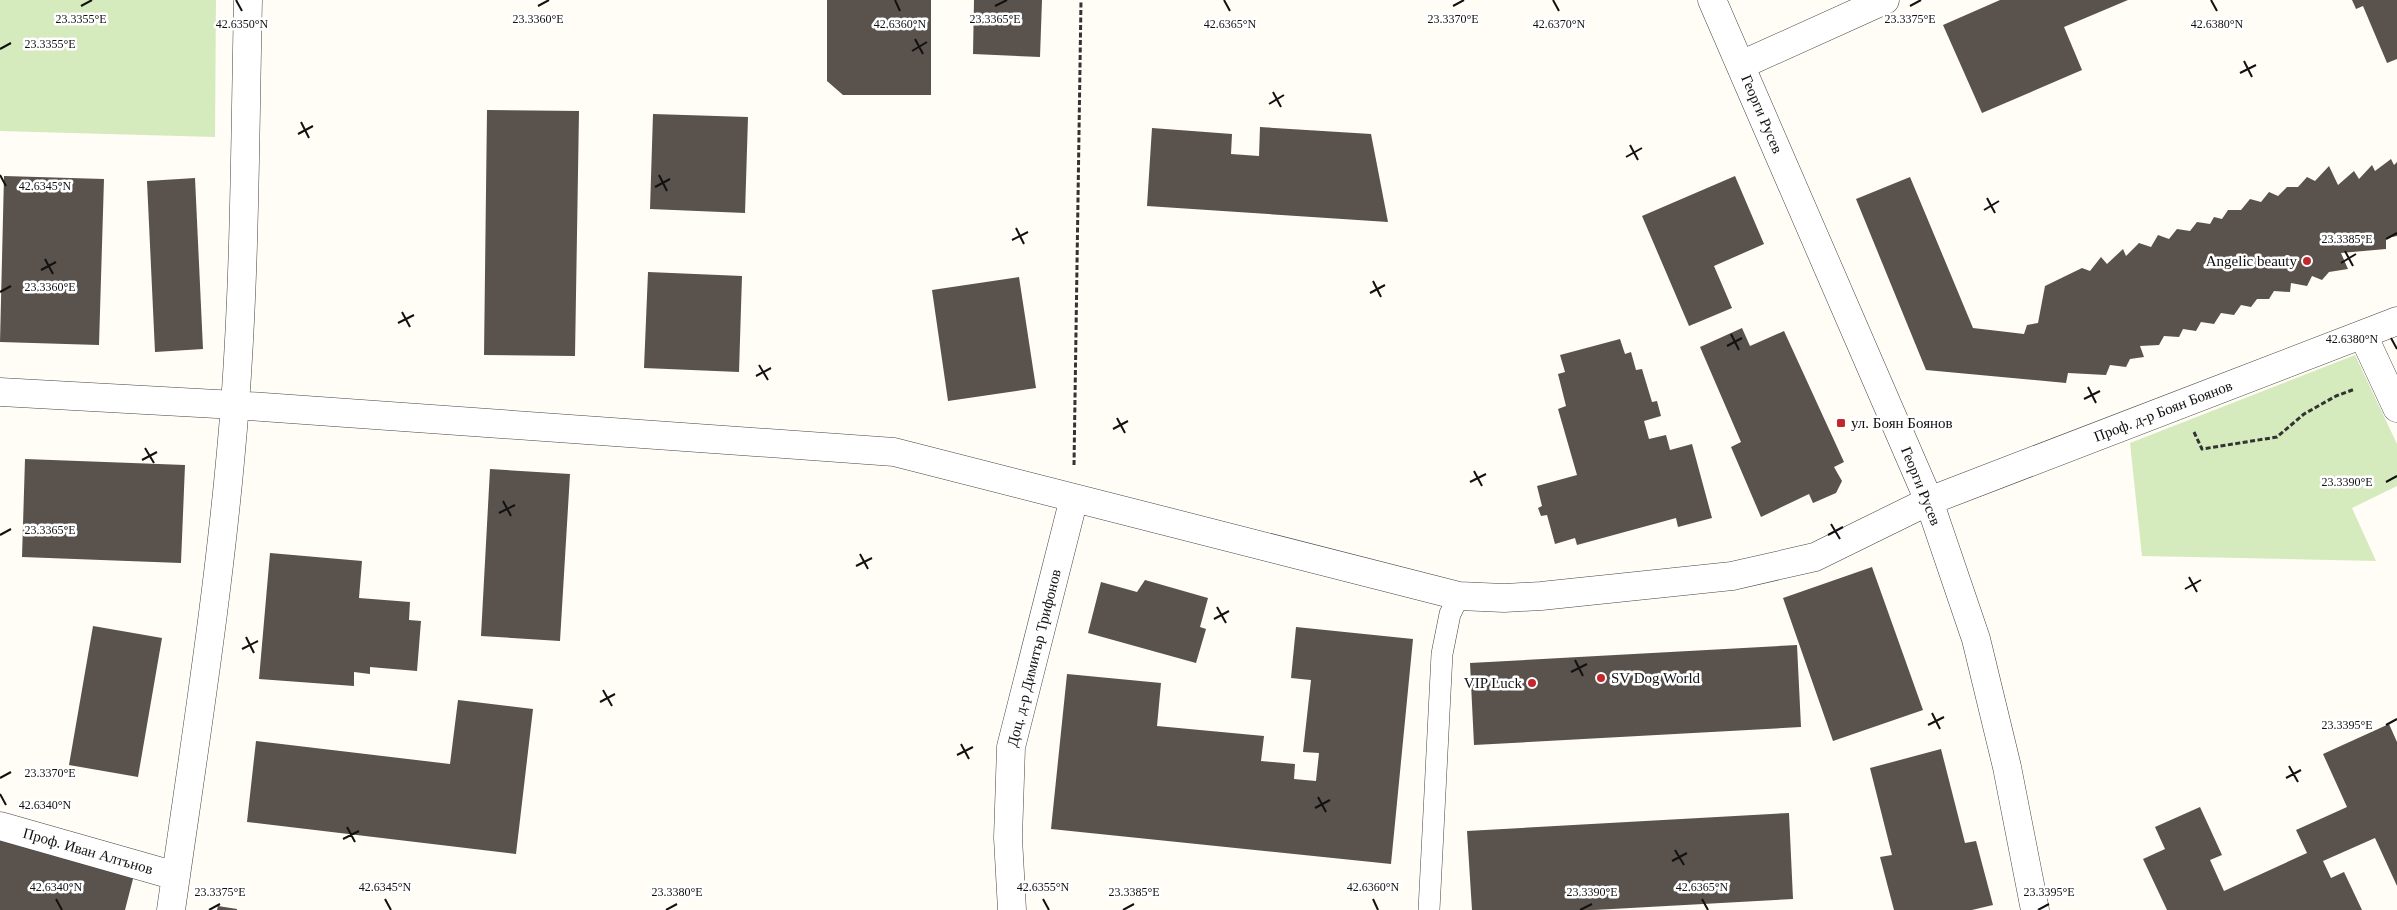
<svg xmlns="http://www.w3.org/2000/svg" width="2397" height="910" viewBox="0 0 2397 910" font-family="Georgia,serif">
	<rect width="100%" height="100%" fill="#fffdf5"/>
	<!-- green -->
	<path fill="#d5ebbd" d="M0,0H216L215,137L0,131Z
		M2355,355L2397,444V486L2352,508L2376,561L2142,556L2130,443Z"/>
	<!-- building -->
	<path fill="#5a524d" d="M827,0H931V95H843L827,81Z
		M974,0H1042L1040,57L973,54Z
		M2000,0H2128L2064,27L2082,70L1982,113L1943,25Z
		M2352,0H2397V59L2387,63L2363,6L2356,9Z
		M487,110L579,111L575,356L484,355Z
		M653,114L748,117L745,213L650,209Z
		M1260,127L1371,134L1388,222L1147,206L1152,128L1232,134L1231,154L1259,156Z
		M2391,159L2394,165L2397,162V236L2386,238V249L2341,253L2348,269L2329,272L2322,280L2312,276L2307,286L2291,283L2290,292L2274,291L2269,299H2257L2251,307L2241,305L2234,315L2221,313L2214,324L2201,322L2196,331L2183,329L2179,337L2164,336L2159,345L2140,346L2144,357L2130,359L2126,367L2110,365L2106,375L2068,373L2066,383L1926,370L1856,199L1910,177L1973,328L2024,334L2027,325L2038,323L2045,286L2082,268L2090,271L2101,257L2107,264L2123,249L2126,256L2139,243L2151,247L2158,235L2169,239L2177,229L2190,231L2197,222L2210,224L2214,217L2222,219L2228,210H2241L2250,199L2261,202L2269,192L2278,196L2287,187H2298L2307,177L2315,181L2329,166L2338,185L2354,171L2359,179L2372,165L2375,171Z
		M4,176L104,179L99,345L0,342Z
		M1735,176L1764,244L1714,266L1732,308L1689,326L1642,216Z
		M195,178L203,349L155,352L147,181Z
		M648,272L742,276L739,372L644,368Z
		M1019,277L1036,388L948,401L932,290Z
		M1742,328L1750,346L1784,331L1844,462L1834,467L1842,481L1836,493L1813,503L1809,494L1761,517L1731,447L1741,442L1700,347Z
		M1620,339L1625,354L1631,352L1636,370L1642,369L1652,402L1657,401L1661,416L1644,421L1649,439L1666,435L1670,450L1692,444L1712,518L1678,527L1676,518L1577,545L1575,538L1555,544L1547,515L1541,516L1538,508L1542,506L1537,486L1577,475L1558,409L1566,406L1558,374L1565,372L1560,355Z
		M25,459L185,465L181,563L22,557Z
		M490,469L570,474L560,641L481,636Z
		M270,553L362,561L359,598L410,602L409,620L421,621L417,671L370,667V674L354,672V686L259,679Z
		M1872,567L1923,710L1833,741L1783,598Z
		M1145,580L1208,598L1200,627L1206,629L1196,663L1088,633L1101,582L1137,592Z
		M93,626L162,638L138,777L69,765Z
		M1296,627L1413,639L1391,864L1051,829L1067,674L1161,683L1157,726L1264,736L1261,761L1295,764L1294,779L1316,781L1319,753L1303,752L1311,680L1291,678Z
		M1797,645L1801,727L1474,745L1470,663Z
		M458,700L533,709L516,854L247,822L256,741L450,764Z
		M2389,724L2397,742V886L2375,838L2323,861L2331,878L2344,872L2362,910H2167L2143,859L2165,849L2155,827L2200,807L2222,855L2210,860L2224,891L2307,853L2296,830L2347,807L2323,754Z
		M1941,749L1965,843L1976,841L1993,905L1972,910H1894L1880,857L1892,855L1870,768Z
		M1789,813L1793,899L1594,910H1472L1467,831Z
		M0,836L135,871L125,910H0Z
		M218,906L237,909V910H217Z"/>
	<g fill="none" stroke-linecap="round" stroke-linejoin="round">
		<defs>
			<path id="lane" d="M1429,910L1442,654L1450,614L1459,596"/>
			<path id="street" d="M1712,0L1929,501L1976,639L2007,767L2035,910
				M1741,65L1885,0
				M2363,335L2397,408
				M0,392L235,405L894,452L1459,596L1504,598L1541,596L1732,576L1815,557L1929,501L2397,321
				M0,826L176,876
				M171,910C195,742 222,574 235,404C245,270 245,135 248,0
				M1012,910L1008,838L1011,747L1074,498"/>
		</defs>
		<!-- lane casing -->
		<use href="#lane" stroke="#444" stroke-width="22"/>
		<!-- street casing -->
		<use href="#street" stroke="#444" stroke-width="29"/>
		<!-- path -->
		<path stroke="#333" stroke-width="3" stroke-dasharray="5 2.5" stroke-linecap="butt" d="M2194,432L2202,449L2277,437L2304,414L2336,396L2355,389
			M1074,465L1081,0"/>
		<!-- lane -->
		<use href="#lane" stroke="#fff" stroke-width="21"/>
		<!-- street -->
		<use href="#street" stroke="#fff" stroke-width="28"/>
	</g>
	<!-- ticks -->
	<path fill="none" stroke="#111" stroke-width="2" d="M236,0L242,11M895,0L900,11M1224,0L1230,11M1553,0L1559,11M2211,0L2217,11M81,6L92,0M538,6L549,0M995,6L1007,0M1453,6L1464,0M1910,6L1921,0M915,39L923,54M0,49L11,43M912,51L927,42M2244,61L2252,77M2240,73L2256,65M1273,92L1281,107M1269,104L1284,95M301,122L309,138M298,134L313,126M1630,145L1638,160M1626,157L1642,148M0,175L6,186M659,175L667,191M655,187L670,179M1987,198L1995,213M1984,210L1999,201M1016,228L1024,244M2386,239L2397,233M1012,240L1028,232M2345,251L2353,266M45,259L53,274M2341,263L2356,254M41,270L56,262M1373,281L1381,297M0,292L11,286M1370,293L1385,285M402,312L410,327M398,323L414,315M1731,334L1739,350M2391,338L2397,349M1727,346L1742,338M759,365L768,380M756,376L771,368M2088,387L2096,403M2084,399L2100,391M1117,418L1125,433M1113,429L1128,421M145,448L154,463M142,460L157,452M1474,471L1482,486M1470,482L1486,474M2386,482L2397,476M503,501L511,516M499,513L515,505M1831,524L1840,539M0,535L11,529M1828,535L1843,527M860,554L868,569M856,566L872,558M2189,577L2197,592M2185,589L2201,580M1217,607L1226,623M1214,619L1229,611M246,637L254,653M242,649L258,641M1575,660L1583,676M1571,672L1587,664M603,690L612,706M600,702L615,694M1932,713L1940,729M1928,725L1944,717M2386,725L2397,719M961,744L969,759M957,755L973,747M2289,766L2298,782M0,778L11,772M2286,778L2301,770M0,794L6,805M1318,797L1326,812M1315,808L1330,800M347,827L355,842M343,839L359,831M1675,850L1684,865M1672,861L1687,853M56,899L62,910M385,899L391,910M1043,899L1049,910M1373,899L1378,910M1702,899L1708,910M209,910L220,904M666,910L677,904M1123,910L1134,904M1580,910L1592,904M2038,910L2049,904"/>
	<!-- markers -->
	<g fill="#c4262e" stroke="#fff" stroke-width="2">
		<circle cx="2307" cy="261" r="5"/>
		<rect x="1836" y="418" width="10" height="10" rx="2.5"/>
		<circle cx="1601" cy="678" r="5"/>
		<circle cx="1532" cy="683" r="5"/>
	</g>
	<g text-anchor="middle" stroke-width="5" stroke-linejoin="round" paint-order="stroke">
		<!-- street labels -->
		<g font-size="15" fill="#111" stroke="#fff">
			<text transform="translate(1762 114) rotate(67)" y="5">Георги Русев</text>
			<text transform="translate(2163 411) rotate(-21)" y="5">Проф. д-р Боян Боянов</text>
			<text transform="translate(1921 486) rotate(68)" y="5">Георги Русев</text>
			<text transform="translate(1034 658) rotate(-76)" y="5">Доц. д-р Димитър Трифонов</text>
			<text transform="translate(88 851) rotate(16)" y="5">Проф. Иван Алтънов</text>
		</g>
		<!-- poi labels -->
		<g font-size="15" fill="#111" stroke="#fff" text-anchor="end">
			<text x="2297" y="266">Angelic beauty</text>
			<text x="1851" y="428" text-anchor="start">ул. Боян Боянов</text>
			<text x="1611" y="683" text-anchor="start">SV Dog World</text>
			<text x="1522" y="688">VIP Luck</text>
		</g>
	</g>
	<g font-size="12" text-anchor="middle" fill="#111" stroke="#fff" stroke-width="5" stroke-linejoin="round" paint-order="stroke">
		<text x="81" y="23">23.3355°E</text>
		<text x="538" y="23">23.3360°E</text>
		<text x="995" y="23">23.3365°E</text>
		<text x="1453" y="23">23.3370°E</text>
		<text x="1910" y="23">23.3375°E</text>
		<text x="242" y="28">42.6350°N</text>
		<text x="900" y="28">42.6360°N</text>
		<text x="1230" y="28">42.6365°N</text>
		<text x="1559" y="28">42.6370°N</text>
		<text x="2217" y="28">42.6380°N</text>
		<text x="50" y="48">23.3355°E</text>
		<text x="45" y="190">42.6345°N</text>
		<text x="2347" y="243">23.3385°E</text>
		<text x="50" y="291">23.3360°E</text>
		<text x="2352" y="343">42.6380°N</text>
		<text x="2347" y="486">23.3390°E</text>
		<text x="50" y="534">23.3365°E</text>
		<text x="2347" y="729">23.3395°E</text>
		<text x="50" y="777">23.3370°E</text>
		<text x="45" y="809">42.6340°N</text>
		<text x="56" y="891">42.6340°N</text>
		<text x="385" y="891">42.6345°N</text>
		<text x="1043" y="891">42.6355°N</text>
		<text x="1373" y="891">42.6360°N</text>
		<text x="1702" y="891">42.6365°N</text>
		<text x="220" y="896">23.3375°E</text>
		<text x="677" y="896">23.3380°E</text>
		<text x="1134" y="896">23.3385°E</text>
		<text x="1592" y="896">23.3390°E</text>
		<text x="2049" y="896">23.3395°E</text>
	</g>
</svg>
